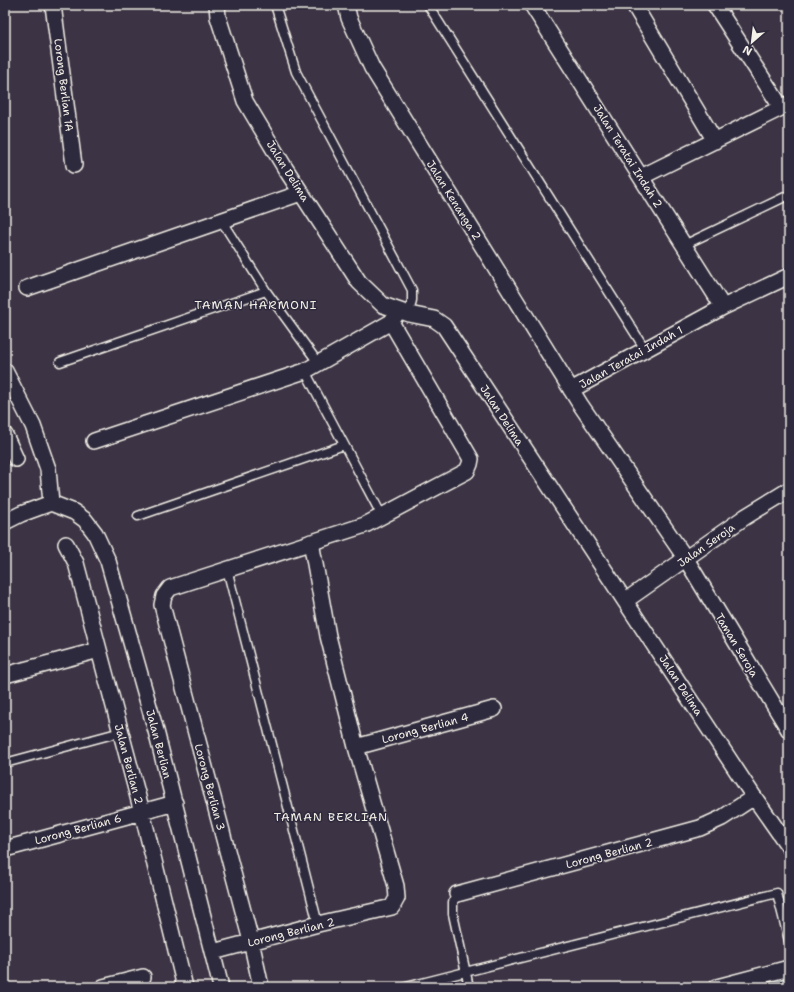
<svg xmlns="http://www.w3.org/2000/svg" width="794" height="992" viewBox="0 0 794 992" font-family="'Shantell Sans',sans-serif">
	<rect width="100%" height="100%" fill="#3c3344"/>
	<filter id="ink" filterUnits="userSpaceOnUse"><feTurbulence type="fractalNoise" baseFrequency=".025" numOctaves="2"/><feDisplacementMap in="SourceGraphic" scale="8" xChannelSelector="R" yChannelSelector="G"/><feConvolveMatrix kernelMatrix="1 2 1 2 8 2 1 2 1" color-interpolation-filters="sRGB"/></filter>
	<g filter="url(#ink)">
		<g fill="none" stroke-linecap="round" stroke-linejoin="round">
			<!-- stream -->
			<path stroke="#8e9ca1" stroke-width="5.5" d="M764,987L789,980"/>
			<defs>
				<path id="service" d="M275,5L296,72L412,290V300L409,314
					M428,5L645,349
					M221,220L266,291L319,364
					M684,245L789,195
					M60,362L266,291
					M305,371L382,516
					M138,516L344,445
					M227,569L318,924
					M5,763L121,732
					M457,894L453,902V914L469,987
					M406,987L777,893L789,941"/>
				<path id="minor" d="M53,5L74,165
					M217,5L218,17L245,101L285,168L359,282L383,305L409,314L434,319L444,326L754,797L789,847
					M346,5L349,18L372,68L580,404L686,559L789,730
					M532,5L723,307
					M634,5L715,141
					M715,5L781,107
					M641,177L789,104
					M27,288L301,193
					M5,371L33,426L48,469L51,503
					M571,390L723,307L789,276
					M5,435L16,459
					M94,441L305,371L391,322L396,315
					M5,522L21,514L51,503L74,512L85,520L95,533L108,561L156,731L221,987
					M66,544L76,563L99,650L142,812L185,987
					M625,601L745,517L789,490
					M5,675L99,650
					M356,747L494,709
					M5,849L175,803
					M457,894L700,828L722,818L754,797
					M213,952L318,924L392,907L397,898L396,886L356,747L328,636L311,542
					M103,987L143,977
					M261,987L251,941L162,605L164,596L170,588L365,525L467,471L470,464L471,459L391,322
					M717,987L789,968"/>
			</defs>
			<!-- service casing -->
			<use href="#service" stroke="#f4f1e8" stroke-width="11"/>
			<!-- minor casing -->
			<use href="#minor" stroke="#f4f1e8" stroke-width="18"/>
			<!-- service -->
			<use href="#service" stroke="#2f2a3d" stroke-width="8"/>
			<!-- minor -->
			<use href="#minor" stroke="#2f2a3d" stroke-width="15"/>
		</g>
	</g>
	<g text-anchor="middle" stroke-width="3" stroke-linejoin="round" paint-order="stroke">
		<!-- street labels -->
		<g font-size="11" fill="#f4f1e8" stroke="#2f2a3d">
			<text transform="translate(64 85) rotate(83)" y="4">Lorong Berlian 1A</text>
			<text transform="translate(628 156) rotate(58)" y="4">Jalan Teratai Indah 2</text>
			<text transform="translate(288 171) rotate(58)" y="4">Jalan Delima</text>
			<text transform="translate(454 200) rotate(58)" y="4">Jalan Kenanga 2</text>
			<text transform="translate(631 357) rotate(-29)" y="4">Jalan Teratai Indah 1</text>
			<text transform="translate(502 415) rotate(57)" y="4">Jalan Delima</text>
			<text transform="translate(706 545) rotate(-35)" y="4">Jalan Seroja</text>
			<text transform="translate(737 645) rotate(59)" y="4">Taman Seroja</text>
			<text transform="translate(681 685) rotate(57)" y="4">Jalan Delima</text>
			<text transform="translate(425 728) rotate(-15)" y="4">Lorong Berlian 4</text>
			<text transform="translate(159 744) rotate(75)" y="4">Jalan Berlian</text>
			<text transform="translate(129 764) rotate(75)" y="4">Jalan Berlian 2</text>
			<text transform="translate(210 787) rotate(75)" y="4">Lorong Berlian 3</text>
			<text transform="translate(78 829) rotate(-15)" y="4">Lorong Berlian 6</text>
			<text transform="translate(609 853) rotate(-15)" y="4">Lorong Berlian 2</text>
			<text transform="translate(291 932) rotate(-14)" y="4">Lorong Berlian 2</text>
		</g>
		<!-- neighbourhood labels -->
		<g font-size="12" letter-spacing="1" fill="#f4f1e8" stroke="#2f2a3d">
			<text x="256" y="309">TAMAN HARMONI</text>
			<text x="331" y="821">TAMAN BERLIAN</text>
		</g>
	</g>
	<!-- margin -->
	<rect width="794" height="992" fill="none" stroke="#2f2a3d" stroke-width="20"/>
	<rect x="10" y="10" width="774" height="972" fill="none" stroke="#f4f1e8" stroke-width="1.5" filter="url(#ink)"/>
	<!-- north arrow -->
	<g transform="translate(752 42) rotate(208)" stroke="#2f2a3d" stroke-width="3" paint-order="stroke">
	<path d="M0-3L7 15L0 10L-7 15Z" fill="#f4f1e8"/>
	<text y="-6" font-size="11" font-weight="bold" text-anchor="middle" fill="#f4f1e8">N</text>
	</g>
</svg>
